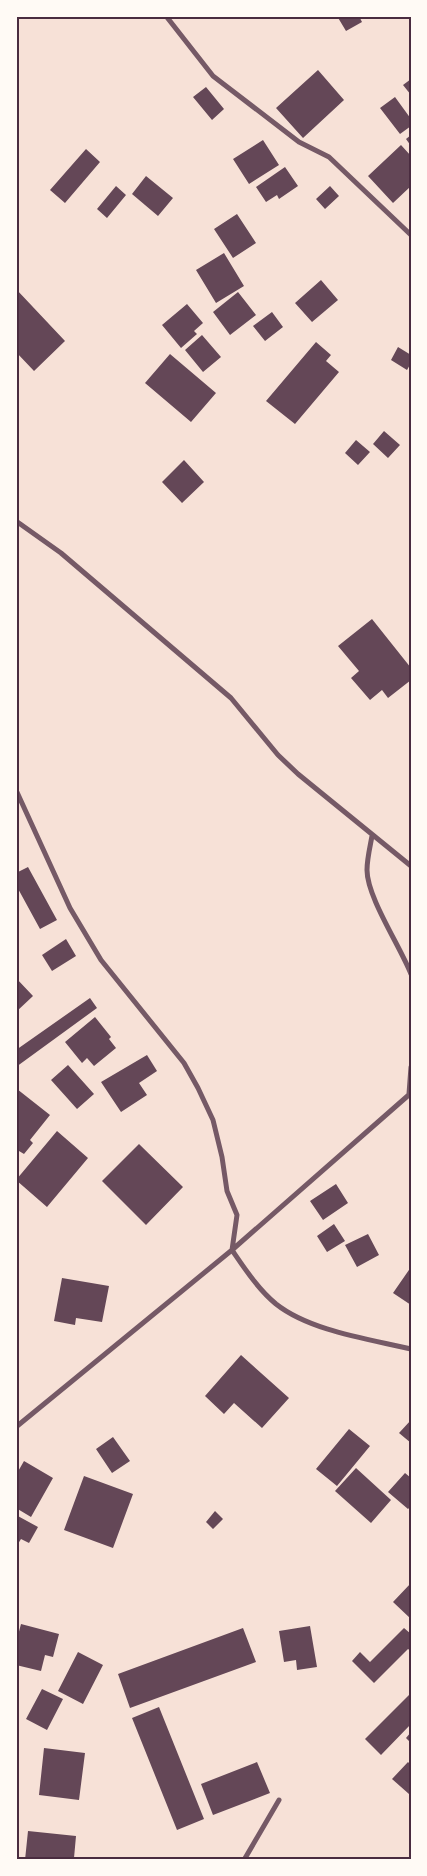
<svg xmlns="http://www.w3.org/2000/svg" width="427" height="1876" viewBox="0 0 427 1876" font-family="Raleway,sans-serif">
	<rect width="100%" height="100%" fill="#f7e1d7"/>
	<!-- building -->
	<path fill="#644757" d="M337,16H359L362,22L346,31Z
		M318,70L344,100L303,138L276,108Z
		M411,79V95L403,85Z
		M206,87L224,109L212,120L193,97Z
		M395,97L411,119V126L400,134L380,108Z
		M411,135V146L406,139Z
		M263,140L279,165L249,184L233,159Z
		M401,145L411,156V186L393,203L368,176Z
		M86,149L100,162L65,203L50,190Z
		M285,167L298,186L279,199L277,195L266,202L256,187Z
		M146,176L173,198L158,216L132,194Z
		M116,186L126,195L107,218L97,209Z
		M330,186L339,196L325,209L316,199Z
		M237,214L256,243L233,258L214,229Z
		M224,253L244,286L216,303L196,270Z
		M321,280L338,300L312,322L295,303Z
		M16,289L65,341L34,371L16,352Z
		M238,292L256,315L230,335L213,312Z
		M187,304L203,323L194,331L197,334L181,348L162,325Z
		M272,312L283,327L265,341L253,326Z
		M202,335L221,357L203,372L185,350Z
		M316,342L331,355L326,361L339,372L295,424L266,401Z
		M398,347L411,355V363L407,370L391,360Z
		M170,354L216,393L191,422L145,383Z
		M384,431L400,445L388,458L373,444Z
		M356,440L370,452L358,465L345,453Z
		M184,460L204,482L182,503L162,482Z
		M372,619L411,668V680L388,698L382,690L370,700L351,678L359,671L338,646Z
		M28,867L57,920L40,929L16,885V873Z
		M66,939L76,956L52,971L42,955Z
		M16,978L33,996L16,1012Z
		M90,998L97,1008L16,1067V1050Z
		M95,1017L111,1037L109,1039L116,1048L94,1066L87,1058L82,1063L65,1042Z
		M147,1055L157,1071L139,1083L147,1095L121,1112L101,1082Z
		M68,1065L94,1094L77,1109L51,1080Z
		M17,1089L50,1115L30,1140L33,1143L24,1154L19,1151L16,1154Z
		M57,1131L88,1158L47,1207L16,1180Z
		M139,1144L183,1187L146,1225L102,1181Z
		M336,1184L348,1203L323,1220L310,1201Z
		M334,1224L345,1241L327,1252L317,1236Z
		M368,1234L379,1255L357,1267L345,1245Z
		M411,1267V1305L393,1293Z
		M62,1278L109,1286L102,1322L76,1318L75,1325L54,1321Z
		M241,1355L289,1398L262,1428L234,1403L224,1414L205,1396Z
		M411,1420V1443L399,1433Z
		M349,1429L370,1446L337,1486L316,1469Z
		M113,1437L130,1461L112,1473L96,1449Z
		M24,1461L53,1478L31,1517L16,1508V1475Z
		M356,1468L391,1500L371,1523L335,1491Z
		M405,1473L411,1478V1506L408,1509L388,1492Z
		M84,1476L133,1494L113,1548L64,1530Z
		M215,1511L223,1519L213,1529L206,1522Z
		M16,1515L38,1527L29,1543L21,1539L16,1547Z
		M411,1583V1619L393,1602Z
		M21,1624L59,1634L53,1657L45,1655L41,1671L16,1665V1643Z
		M310,1626L317,1667L297,1670L296,1660L284,1662L279,1631Z
		M243,1628L256,1662L130,1708L118,1674Z
		M404,1628L411,1634V1651L408,1649L374,1683L352,1661L360,1652L370,1662Z
		M78,1652L103,1665L83,1704L58,1691Z
		M42,1689L63,1699L47,1730L26,1719Z
		M411,1693V1724L381,1755L365,1739Z
		M159,1707L204,1819L177,1830L132,1718Z
		M411,1732V1743L406,1738Z
		M44,1748L85,1753L79,1800L39,1795Z
		M257,1762L270,1793L213,1815L201,1784Z
		M408,1762L411,1765L409,1794L392,1779Z
		M28,1831L76,1836L74,1858L25,1860Z"/>
	<g fill="none" stroke-linecap="round" stroke-linejoin="round">
		<!-- minor -->
		<path stroke="#755966" stroke-width="5" d="M166,16L213,76L299,142L329,157L411,235
			M16,521L61,553L231,698L278,755L298,774L411,866
			M16,790L70,908L101,960L184,1063L198,1088L213,1120L222,1157L227,1191L237,1215L232,1250C245,1269 258,1289 276,1304C310,1331 369,1339 411,1349
			M372,836C370,847 367,859 367,870C367,897 400,946 411,974
			M409,1094L411,1067
			M16,1427L232,1250L411,1093
			M244,1860L279,1800"/>
	</g>
	<!-- border -->
	<rect width="427" height="1876" fill="none" stroke="#fffaf5" stroke-width="35"/>
	<rect x="18" y="18" width="392" height="1840" fill="none" stroke="#4a2c40" stroke-width="2"/>
</svg>
